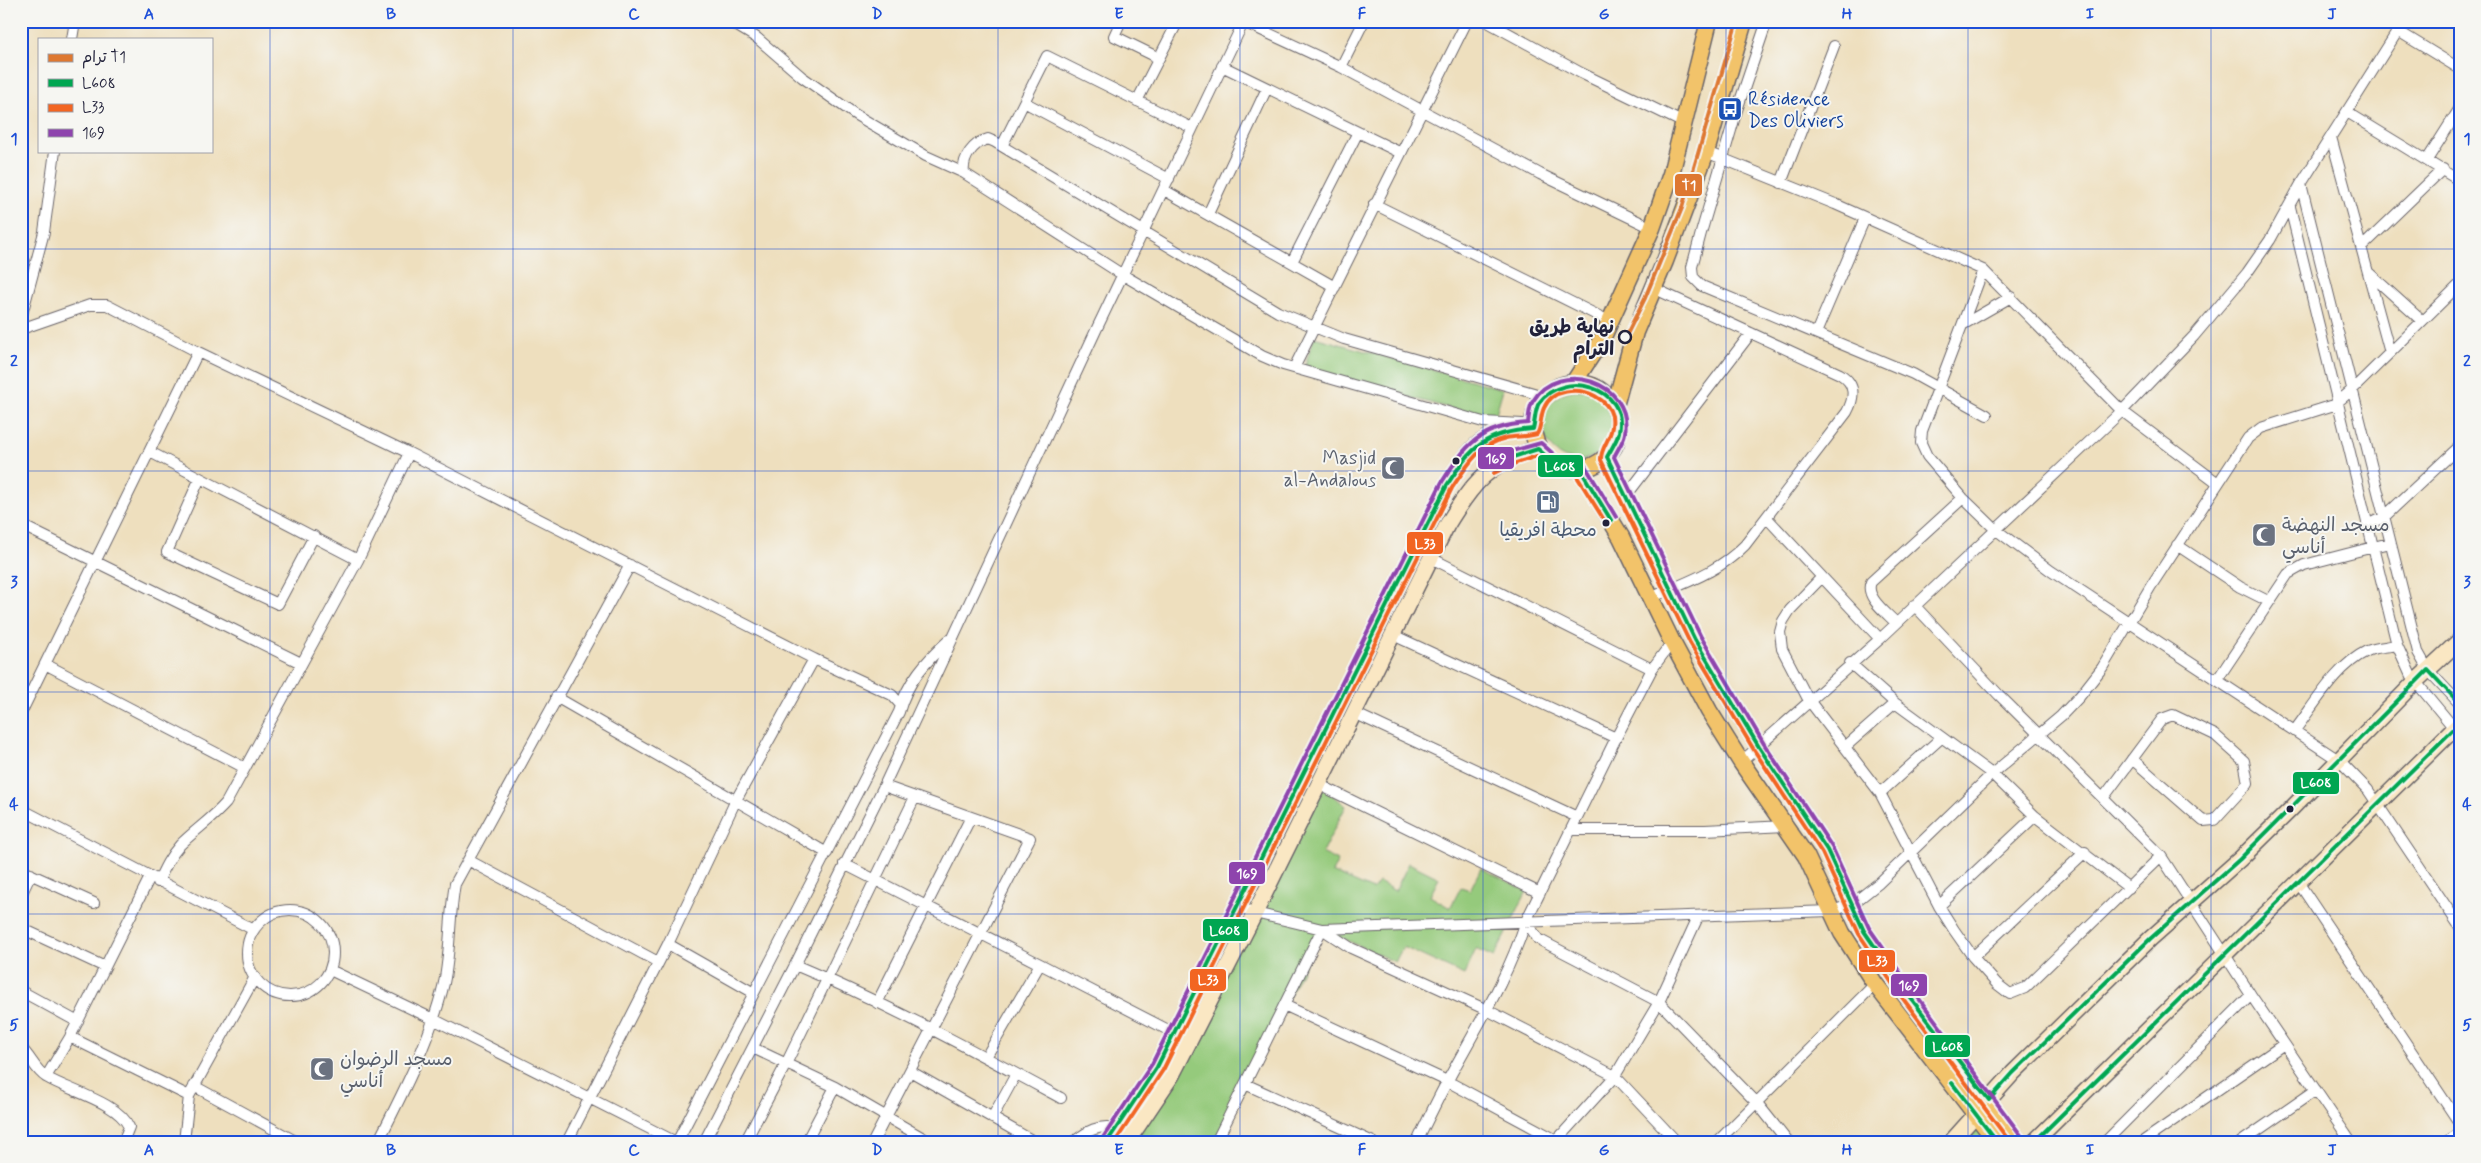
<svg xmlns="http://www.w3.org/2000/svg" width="2481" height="1163" viewBox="0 0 2481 1163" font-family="Mynerve,'Playpen Sans Arabic',sans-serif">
	<rect width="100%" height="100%" fill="#f6f6f2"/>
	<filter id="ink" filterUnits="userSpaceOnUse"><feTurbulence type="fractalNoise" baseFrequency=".02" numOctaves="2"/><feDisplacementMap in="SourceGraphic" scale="10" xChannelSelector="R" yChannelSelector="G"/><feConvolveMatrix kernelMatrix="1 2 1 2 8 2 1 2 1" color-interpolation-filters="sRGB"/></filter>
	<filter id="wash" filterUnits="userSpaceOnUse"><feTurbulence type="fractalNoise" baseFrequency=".0096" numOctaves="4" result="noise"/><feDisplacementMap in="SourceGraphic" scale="20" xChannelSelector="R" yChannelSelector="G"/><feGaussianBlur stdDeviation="1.12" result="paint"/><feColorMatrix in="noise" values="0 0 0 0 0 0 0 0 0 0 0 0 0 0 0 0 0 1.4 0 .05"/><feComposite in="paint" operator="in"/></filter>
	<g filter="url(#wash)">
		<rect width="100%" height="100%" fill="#eedfbe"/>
		<!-- green -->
		<path fill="#95ca7c" stroke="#5c765c" d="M1314,337L1503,389L1494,420L1304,369Z
			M1543 425a35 35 0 1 1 70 0a35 35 0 1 1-70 0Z
			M1320,785L1346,806L1322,853L1338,861L1332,872L1373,890L1379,882L1395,891L1409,863L1439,878L1430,896L1450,908L1461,887L1470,890L1481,868L1545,900L1527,891L1494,957L1476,949L1464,975L1403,947L1395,962L1322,929L1218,1142H1127L1149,1111Z
			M1980,1123L1993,1142H1961Z"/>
	</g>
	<g filter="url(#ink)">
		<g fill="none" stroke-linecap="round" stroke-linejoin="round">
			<defs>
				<path id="street" d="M729,21L757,38L802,77L856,115L926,156L964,173L1123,275L1262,356L1283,365L1483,422L1523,424
					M1121,21L1114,36L1159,58
					M1486,21L1581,73L1684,123
					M1767,21L1736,113L1701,233L1692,267L1693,277L1702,286L1913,374L1987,415
					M1244,22L1341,67L1540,174L1652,228
					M2398,31L2460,69
					M72,39L75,21
					M1222,66L1401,153
					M1341,67L1364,21
					M1137,101L1178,21
					M1024,102L1169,179
					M2347,112L2460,181
					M2331,137L2390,353
					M1002,146L1047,56L1192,128
					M1706,152L1835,204L1983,270L2122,411L2218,483
					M2427,160L2460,108
					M964,173C962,158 973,143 988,139L995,142L1278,312L1344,339L1544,396
					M1781,183L1834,46
					M2301,184L2418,652L2428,670L2460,704
					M1164,190L1335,287
					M1374,204L1611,322
					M2290,207L2397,645L2411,676L2454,728
					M1208,214L1267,88
					M2362,247L2443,169
					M1292,262L1358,132
					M1983,270L1922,431L1921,443L1927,456L1963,498L1995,529L2051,571L2340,761L2368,790L2460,927
					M2369,273L2422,321
					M21,318L44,232L55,151
					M1964,324L2011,297
					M21,329L90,305H107L198,352L409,453L814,659L892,695L899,703
					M1816,333L1865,218
					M1294,368L1467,21
					M150,452L358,560
					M200,478L167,552L278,604L314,536
					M1626,496L1751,333
					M1767,518L1880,639
					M2369,524L2384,517L2460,446
					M21,525L301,663
					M2177,545L2240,587L2268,601
					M1431,558L1652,669
					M1822,577L1790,610L1783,621L1780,632L1782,649L1808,699L1880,793L1939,906L1954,930L1973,957L1997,984L2010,994L2025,988L2161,856
					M1650,598C1684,583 1719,572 1745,545L1847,412C1855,397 1856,384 1840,374L1653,288
					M1914,605L1999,695L2161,856L2251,995L2351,1142
					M1896,623C1887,613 1864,597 1871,582L1963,498
					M1393,635L1616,738
					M1850,663L1895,703L1992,774L2035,816L2129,888
					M45,664L245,768
					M2217,680L2288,574L2304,565L2389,543
					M556,697L827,853
					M21,713L198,352
					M1354,713L1577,817
					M2295,730C2315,704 2336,666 2367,651C2376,647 2388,647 2397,645
					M1845,747L1895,703
					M1741,762L1880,639L2122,411L2194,336L2247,273L2270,240L2301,184L2404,21
					M1320,785L1540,893
					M1880,793L1941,738
					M2104,797L2162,719L2173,715L2215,735L2244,761L2248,783L2214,820L2203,821L2132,759
					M21,809L254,930
					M1571,830H1705L1786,826
					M468,860L658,962
					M844,864L1040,964
					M21,870L94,903
					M158,882C164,869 170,856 180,845C195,830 212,819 226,803L358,560L409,453
					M2298,882L2460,1124
					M21,895L31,874
					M1939,906L2035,816
					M1238,907L1255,913L1322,929L1831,911L1851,905L1879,883L1992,774L2061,716L2080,696L2102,668L2151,586L2248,438L2261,428L2334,405L2352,390L2460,284
					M247 953a43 43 0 1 1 86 0a43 43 0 1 1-86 0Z
					M1526,921L1538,939L1659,1002L1757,1103L1788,1142
					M21,928L105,967
					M668,944L754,993
					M1973,957L2085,852
					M795,965C886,1003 974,1051 1061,1098
					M330,970L433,1019L676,1142
					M21,991L78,1022
					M877,1003L971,817
					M1284,1005L1447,1081L1560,1142
					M70,1037L189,1096
					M21,1048C31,1057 35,1070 46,1077C69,1091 118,1102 129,1127L123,1142
					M753,1048L835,1087L930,1142
					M986,1057L1040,964L1174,1033
					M910,1071L1035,1142
					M46,1077L70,1037L150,877
					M1245,1084L1373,1142
					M194,1086L297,1142
					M992,1118L1016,1074
					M184,1142L189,1096L255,977
					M378,1142C404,1091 431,1038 444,983C451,950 449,916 455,884L630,565
					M567,1142L668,944L736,800L814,659
					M677,1142L899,712C907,682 926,661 949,640
					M704,1142L795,965L884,786L1098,326L1244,21
					M745,1142L786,1064L915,797
					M806,1142L835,1087
					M873,1142L1030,838L884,786
					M1074,1142C1087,1131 1099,1124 1116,1128
					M1216,1142L1322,929L1351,948L1487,1010L1615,1076L1677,1142
					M1417,1142C1427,1121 1437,1100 1448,1080C1476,1028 1508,978 1526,921L1616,738L1652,669L1672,642
					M1555,1142L1615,1076L1659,1002L1698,917
					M1717,1142L1875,984
					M2105,1142L2251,995
					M2142,1142L2284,1044
					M2241,1142L2316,1090
					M2339,1142L2347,1136
					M2446,1142L2460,1133"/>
				<path id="secondary" d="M1107,1142L1157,1067L1447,485C1472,445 1483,430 1533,429
					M1127,1142L1172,1075L1255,913L1447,525C1472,484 1489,461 1538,449
					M1951,1142L2013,1073L2150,939L2240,859L2290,810L2415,682L2460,640
					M2034,1142L2460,723"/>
				<path id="primary" d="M1574,382L1602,339L1652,228L1671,174L1709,21
					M1533 426a43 43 0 1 1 86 0a43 43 0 1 1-86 0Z
					M1615,406L1635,332L1665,261L1706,152L1744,21
					M1607,457L1695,640L1759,747L1827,850L1864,931L1903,988L2018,1142
					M1580,469L1621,537L1672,642L1709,711L1741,762L1806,856L1842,933L1875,984L1997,1142"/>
			</defs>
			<!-- street casing -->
			<use href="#street" stroke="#696469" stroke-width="12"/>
			<!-- secondary casing -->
			<use href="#secondary" stroke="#696469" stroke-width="18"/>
			<!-- primary casing -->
			<use href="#primary" stroke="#696469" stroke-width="19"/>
			<!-- street -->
			<use href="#street" stroke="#fff" stroke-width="10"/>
			<!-- secondary -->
			<use href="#secondary" stroke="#fae7c3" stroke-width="15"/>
			<!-- primary -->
			<use href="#primary" stroke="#f2c36a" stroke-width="16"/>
			<defs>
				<path id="bus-1" d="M1491,468L1507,459L1538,449L1556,465L1580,469L1611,520
					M1952,1083L1997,1142
					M1107,1142L1157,1067L1447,485C1472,446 1486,432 1533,429C1535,421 1535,409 1539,403C1564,368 1629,388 1619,432C1617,441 1611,449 1607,457L1695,640L1759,747L1827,850L1864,931L1903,988L1989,1100L2013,1073L2150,939L2240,859L2428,670L2460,704
					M2034,1142L2460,723"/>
				<path id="bus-2" d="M1494,473L1510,465L1537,456L1553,471L1576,475L1606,523
					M1115,1142L1163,1070L1452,488C1466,467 1479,444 1506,438C1516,436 1527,437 1537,434C1542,426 1540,416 1544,408C1552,389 1578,387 1595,396C1602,400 1610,407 1612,416C1615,437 1600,446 1601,460L1690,643L1754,750L1822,853L1859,934L1898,992L2010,1142"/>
				<path id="bus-3" d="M1488,463L1505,453L1541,443L1559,459L1584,464L1616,517
					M1102,1139L1152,1064L1442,482C1466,444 1481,426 1528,423C1529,416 1529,406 1533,401C1559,358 1633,382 1625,433C1624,441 1617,450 1614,457L1701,637L1764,744L1832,847L1869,928L1908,984L2023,1138"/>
			</defs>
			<!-- bus-1 casing -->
			<use href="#bus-1" stroke="#f6f6f2" stroke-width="8"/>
			<!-- bus-2 casing -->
			<use href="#bus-2" stroke="#f6f6f2" stroke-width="8"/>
			<!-- bus-3 casing -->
			<use href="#bus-3" stroke="#f6f6f2" stroke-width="8"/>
			<!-- bus-1 -->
			<use href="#bus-1" stroke="#00a651" stroke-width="4"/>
			<!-- bus-2 -->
			<use href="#bus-2" stroke="#f26522" stroke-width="4"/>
			<!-- bus-3 -->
			<use href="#bus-3" stroke="#8e44ad" stroke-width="4"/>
			<defs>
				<path id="tram-1" d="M1623,342L1645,298L1682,208L1737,21"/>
			</defs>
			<!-- tram-1 casing -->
			<use href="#tram-1" stroke="#f6f6f2" stroke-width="8"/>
			<!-- tram-1 -->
			<use href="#tram-1" stroke="#de7831" stroke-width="4"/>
		</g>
	</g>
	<!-- grid -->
	<path fill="none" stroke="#1d4ed8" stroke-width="1" stroke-opacity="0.55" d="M270,21V1142M513,21V1142M755,21V1142M998,21V1142M1240,21V1142M1483,21V1142M1726,21V1142M1968,21V1142M2211,21V1142M21,249H2460M21,471H2460M21,692H2460M21,914H2460"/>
	<!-- icons -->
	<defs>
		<symbol id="bus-square" viewBox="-11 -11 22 22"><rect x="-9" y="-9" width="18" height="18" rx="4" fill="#1a4fb4" stroke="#f6f6f2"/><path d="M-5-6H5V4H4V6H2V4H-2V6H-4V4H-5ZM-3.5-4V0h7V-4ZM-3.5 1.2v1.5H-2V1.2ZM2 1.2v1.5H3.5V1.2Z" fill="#fff"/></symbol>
		<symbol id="mosque-square" viewBox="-11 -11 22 22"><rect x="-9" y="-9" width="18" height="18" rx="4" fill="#6b7280" stroke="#f6f6f2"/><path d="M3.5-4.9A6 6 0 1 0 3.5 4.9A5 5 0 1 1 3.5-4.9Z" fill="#fff"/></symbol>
		<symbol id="fuel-square" viewBox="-11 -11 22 22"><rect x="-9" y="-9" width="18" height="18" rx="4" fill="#5c6f8a" stroke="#f6f6f2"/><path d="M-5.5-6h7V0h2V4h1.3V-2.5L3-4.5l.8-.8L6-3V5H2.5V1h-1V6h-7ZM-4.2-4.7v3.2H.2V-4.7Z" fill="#fff"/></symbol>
	</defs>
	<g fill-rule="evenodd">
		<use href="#bus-square" x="1716" y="95" width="28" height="28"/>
		<use href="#mosque-square" x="1379" y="454" width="28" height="28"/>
		<use href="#fuel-square" x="1534" y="488" width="28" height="28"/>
		<use href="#mosque-square" x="2250" y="521" width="28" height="28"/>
		<use href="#mosque-square" x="308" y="1055" width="28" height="28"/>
	</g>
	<!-- markers -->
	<circle fill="#f6f6f2" stroke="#22223b" stroke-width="2.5" cx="1625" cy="337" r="6"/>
	<g fill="#22223b" stroke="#f6f6f2" stroke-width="2">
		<circle cx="1456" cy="461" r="4.5"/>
		<circle cx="1606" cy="523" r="4.5"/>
		<circle cx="2290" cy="809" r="4.5"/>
	</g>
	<g text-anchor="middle" stroke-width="4" stroke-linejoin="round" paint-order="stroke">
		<!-- transit labels -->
		<g font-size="19" fill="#164399" stroke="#f6f6f2" text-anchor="start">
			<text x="1748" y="105">Résidence<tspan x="1748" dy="22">Des Oliviers</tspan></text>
		</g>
		<!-- stop labels -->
		<g font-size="19" font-weight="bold" fill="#22223b" stroke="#f6f6f2" text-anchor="end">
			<text x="1614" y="333">نهاية طريق<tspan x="1614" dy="22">الترام</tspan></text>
		</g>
		<!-- worship labels -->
		<g font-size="19" fill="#5b616d" stroke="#f6f6f2" text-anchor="start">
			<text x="1376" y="464" text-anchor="end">Masjid<tspan x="1376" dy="22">al-Andalous</tspan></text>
			<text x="2282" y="531">مسجد النهضة<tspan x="2282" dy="22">أناسي</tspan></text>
			<text x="340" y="1065">مسجد الرضوان<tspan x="340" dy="22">أناسي</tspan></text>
		</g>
		<!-- service labels -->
		<g font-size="19" fill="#4e5e75" stroke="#f6f6f2">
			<text x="1548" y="536">محطة افريقيا</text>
		</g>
	</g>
	<g stroke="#f6f6f2" stroke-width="2">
		<rect x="1674" y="173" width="29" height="24" rx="5" fill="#de7831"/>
		<rect x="1477" y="446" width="38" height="24" rx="5" fill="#8e44ad"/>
		<rect x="1537" y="454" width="47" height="24" rx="5" fill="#00a651"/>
		<rect x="1406" y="531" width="38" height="24" rx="5" fill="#f26522"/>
		<rect x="2292" y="771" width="48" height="24" rx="5" fill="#00a651"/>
		<rect x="1228" y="861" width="38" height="24" rx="5" fill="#8e44ad"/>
		<rect x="1202" y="918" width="47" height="24" rx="5" fill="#00a651"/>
		<rect x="1858" y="949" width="38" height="24" rx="5" fill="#f26522"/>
		<rect x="1189" y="968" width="38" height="24" rx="5" fill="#f26522"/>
		<rect x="1890" y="973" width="38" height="24" rx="5" fill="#8e44ad"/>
		<rect x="1924" y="1034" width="47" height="24" rx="5" fill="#00a651"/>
	</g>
	<g font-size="14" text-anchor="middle" font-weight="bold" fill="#fff">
		<text x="1689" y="190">T1</text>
		<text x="1496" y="463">169</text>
		<text x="1560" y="471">L608</text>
		<text x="1425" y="548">L33</text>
		<text x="2316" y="787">L608</text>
		<text x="1247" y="878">169</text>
		<text x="1225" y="935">L608</text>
		<text x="1877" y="965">L33</text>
		<text x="1208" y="984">L33</text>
		<text x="1909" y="990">169</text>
		<text x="1948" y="1051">L608</text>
	</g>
	<!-- margin -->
	<rect width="2481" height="1163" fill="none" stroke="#f6f6f2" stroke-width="55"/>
	<!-- legend -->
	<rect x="38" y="38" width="175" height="115" fill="#f6f6f2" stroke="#a1a1a9"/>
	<rect x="48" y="54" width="25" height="8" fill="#de7831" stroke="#a1a1a9"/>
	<text x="82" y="62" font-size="15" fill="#22223b">ترام T1</text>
	<rect x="48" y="79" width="25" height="8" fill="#00a651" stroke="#a1a1a9"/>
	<text x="82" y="88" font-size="15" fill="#22223b">L608</text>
	<rect x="48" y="104" width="25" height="8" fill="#f26522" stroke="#a1a1a9"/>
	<text x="82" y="112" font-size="15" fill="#22223b">L33</text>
	<rect x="48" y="129" width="25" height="8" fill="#8e44ad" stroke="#a1a1a9"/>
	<text x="82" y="138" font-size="15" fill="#22223b">169</text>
	<rect x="28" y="28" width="2426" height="1108" fill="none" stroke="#1d4ed8" stroke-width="2"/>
	<g font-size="16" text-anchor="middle" font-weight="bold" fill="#1d4ed8">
		<text x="149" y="19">A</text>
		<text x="391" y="19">B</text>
		<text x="634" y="19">C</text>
		<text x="877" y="19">D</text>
		<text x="1119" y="19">E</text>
		<text x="1362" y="19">F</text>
		<text x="1604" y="19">G</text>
		<text x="1847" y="19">H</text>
		<text x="2090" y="19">I</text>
		<text x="2332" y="19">J</text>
		<text x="14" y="144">1</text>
		<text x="2467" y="144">1</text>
		<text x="14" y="366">2</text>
		<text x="2467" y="366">2</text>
		<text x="14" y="587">3</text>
		<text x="2467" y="587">3</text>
		<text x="14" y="809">4</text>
		<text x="2467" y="809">4</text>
		<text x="14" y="1030">5</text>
		<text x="2467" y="1030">5</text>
		<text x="149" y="1155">A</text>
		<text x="391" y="1155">B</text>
		<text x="634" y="1155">C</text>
		<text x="877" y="1155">D</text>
		<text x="1119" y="1155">E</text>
		<text x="1362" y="1155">F</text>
		<text x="1604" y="1155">G</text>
		<text x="1847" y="1155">H</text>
		<text x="2090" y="1155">I</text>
		<text x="2332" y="1155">J</text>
	</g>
</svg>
